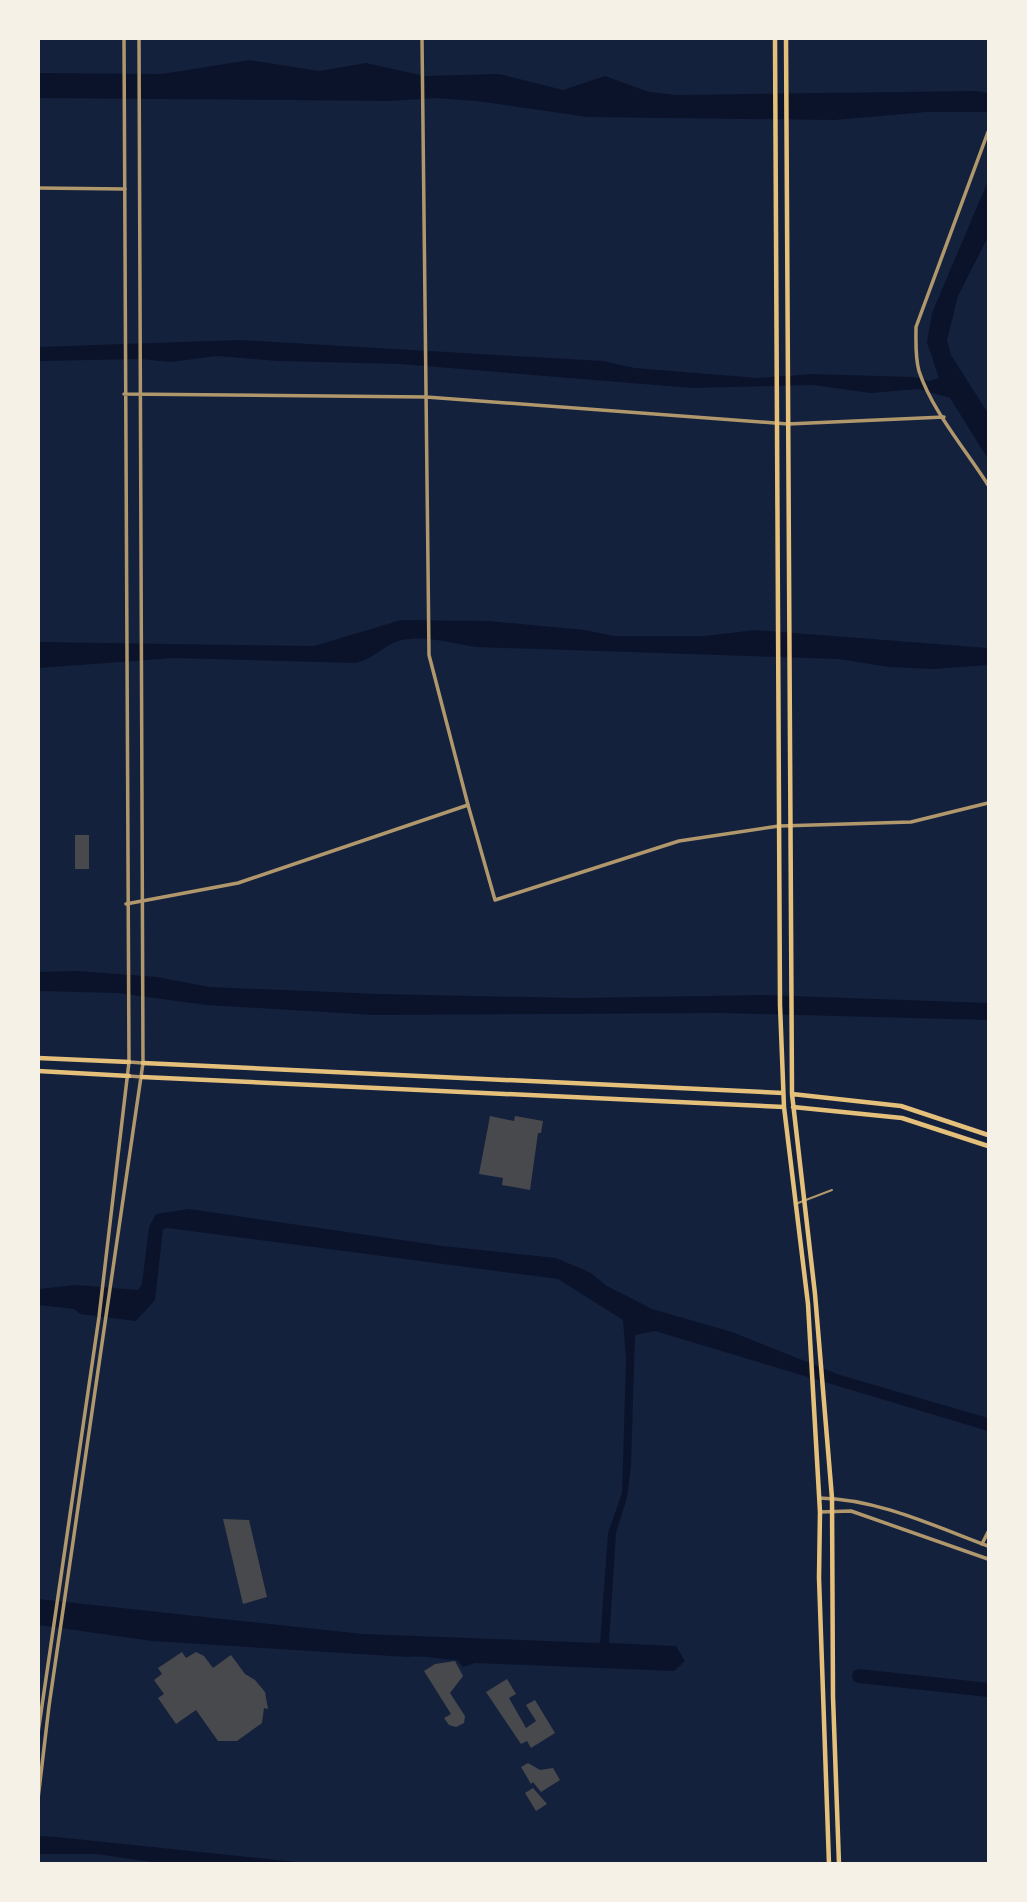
<svg xmlns="http://www.w3.org/2000/svg" width="1027" height="1902" viewBox="0 0 1027 1902" font-family="'IBM Plex Serif',serif">
	<rect width="100%" height="100%" fill="#14213d"/>
	<!-- water -->
	<path fill="#0b132b" d="M250,60L319,71L366,63L425,76L499,74L563,90L605,76L649,92L677,95L976,91L988,93V112H927L835,120L588,117L476,101L436,98L391,101L39,98L38,73L162,74Z
		M988,181V237L958,296L947,340L951,355L988,413V459L950,398L919,389L871,393L813,385L692,388L400,364L277,361L217,356L171,362L140,359L39,361L38,347L239,340L603,361L635,368L758,378L812,374L914,377L928,381L939,378L927,342L932,313Z
		M401,620L489,621L585,630L614,636H705L755,630L988,648V665L934,669L889,667L839,659L475,647C452,643 425,635 402,640C385,644 374,659 356,663L174,658L39,668V642L314,646Z
		M78,971L157,977L209,987L380,994L576,998L765,995L988,1003V1020L721,1013L373,1015L206,1005L118,993L39,991L38,972Z
		M189,1209L443,1246L556,1258L591,1273L607,1286L652,1309L732,1332L840,1375L988,1418V1431L655,1331L635,1335L631,1466L627,1498L616,1533L609,1643L676,1646L685,1661L674,1671L475,1663L463,1667L457,1660C438,1660 428,1655 408,1657L152,1641L39,1625L38,1599L363,1634L600,1643L608,1533L622,1493L626,1360L623,1320L558,1279L167,1228L163,1229L155,1300L136,1321L80,1314L74,1309L39,1305V1289L76,1285L138,1290L142,1284L149,1227L156,1214Z
		M38,1836L56,1837L307,1863L164,1864L97,1854H39Z"/>
	<g fill="none" stroke-linecap="round" stroke-linejoin="round">
		<!-- river -->
		<path stroke="#0b132b" stroke-width="14" d="M859,1676L988,1690"/>
	</g>
	<!-- building -->
	<path fill="#48494c" d="M75,835H89V869H75Z
		M490,1116L514,1121L515,1116L543,1121L541,1133H538L530,1190L502,1185L503,1178L479,1174Z
		M223,1519L249,1520L267,1597L243,1604Z
		M182,1652L186,1658L196,1652L204,1656L213,1668L231,1655L245,1674L255,1680L265,1692L268,1709L264,1708L262,1723L237,1741H218L196,1710L176,1724L158,1698L164,1694L154,1680L162,1674L158,1668Z
		M455,1661L463,1676L450,1693L465,1716L464,1723L456,1727L449,1725L444,1718L451,1714L424,1671L435,1664Z
		M507,1679L516,1694L509,1698L526,1728L536,1721L526,1705L535,1700L555,1733L531,1748L527,1741L521,1744L486,1692Z
		M528,1763L540,1770L553,1768L560,1780L541,1792L533,1782L531,1784L521,1767Z
		M533,1788L547,1804L536,1811L525,1793Z"/>
	<g fill="none" stroke-linecap="round" stroke-linejoin="round">
		<!-- service -->
		<path stroke="#b1986c" stroke-width="2" d="M798,1203L832,1190"/>
		<!-- minor -->
		<path stroke="#b1986c" stroke-width="3.5" d="M38,188L125,189
			M468,805L495,900L679,841L779,826
			M126,904L238,883L468,805
			M982,1544L988,1532"/>
		<!-- tertiary -->
		<path stroke="#b1986c" stroke-width="3.5" d="M422,38L429,655L468,805
			M988,132L916,327C916,341 915,357 919,371C932,411 966,450 988,485
			M124,394L426,397L788,424L944,417
			M780,826L911,822L988,803
			M129,1062L143,1063
			M129,1076L142,1077
			M819,1498C878,1499 934,1526 988,1546
			M820,1512L851,1511L988,1559
			M38,1733L99,1317L129,1062L124,38
			M38,1799L49,1706L143,1063L139,38"/>
		<!-- secondary -->
		<path stroke="#e5c07b" stroke-width="4.5" d="M775,38L780,1005L784,1107L808,1304L820,1512L819,1578L829,1864
			M786,38L792,1094L815,1294L832,1498L833,1697L839,1864
			M38,1058L129,1062
			M143,1063L783,1093
			M38,1071L129,1076
			M142,1077L784,1107
			M792,1094L901,1106L988,1135
			M793,1107L902,1118L988,1146"/>
	</g>
	<!-- border -->
	<rect width="1027" height="1902" fill="none" stroke="#f6f1e7" stroke-width="80"/>
</svg>
